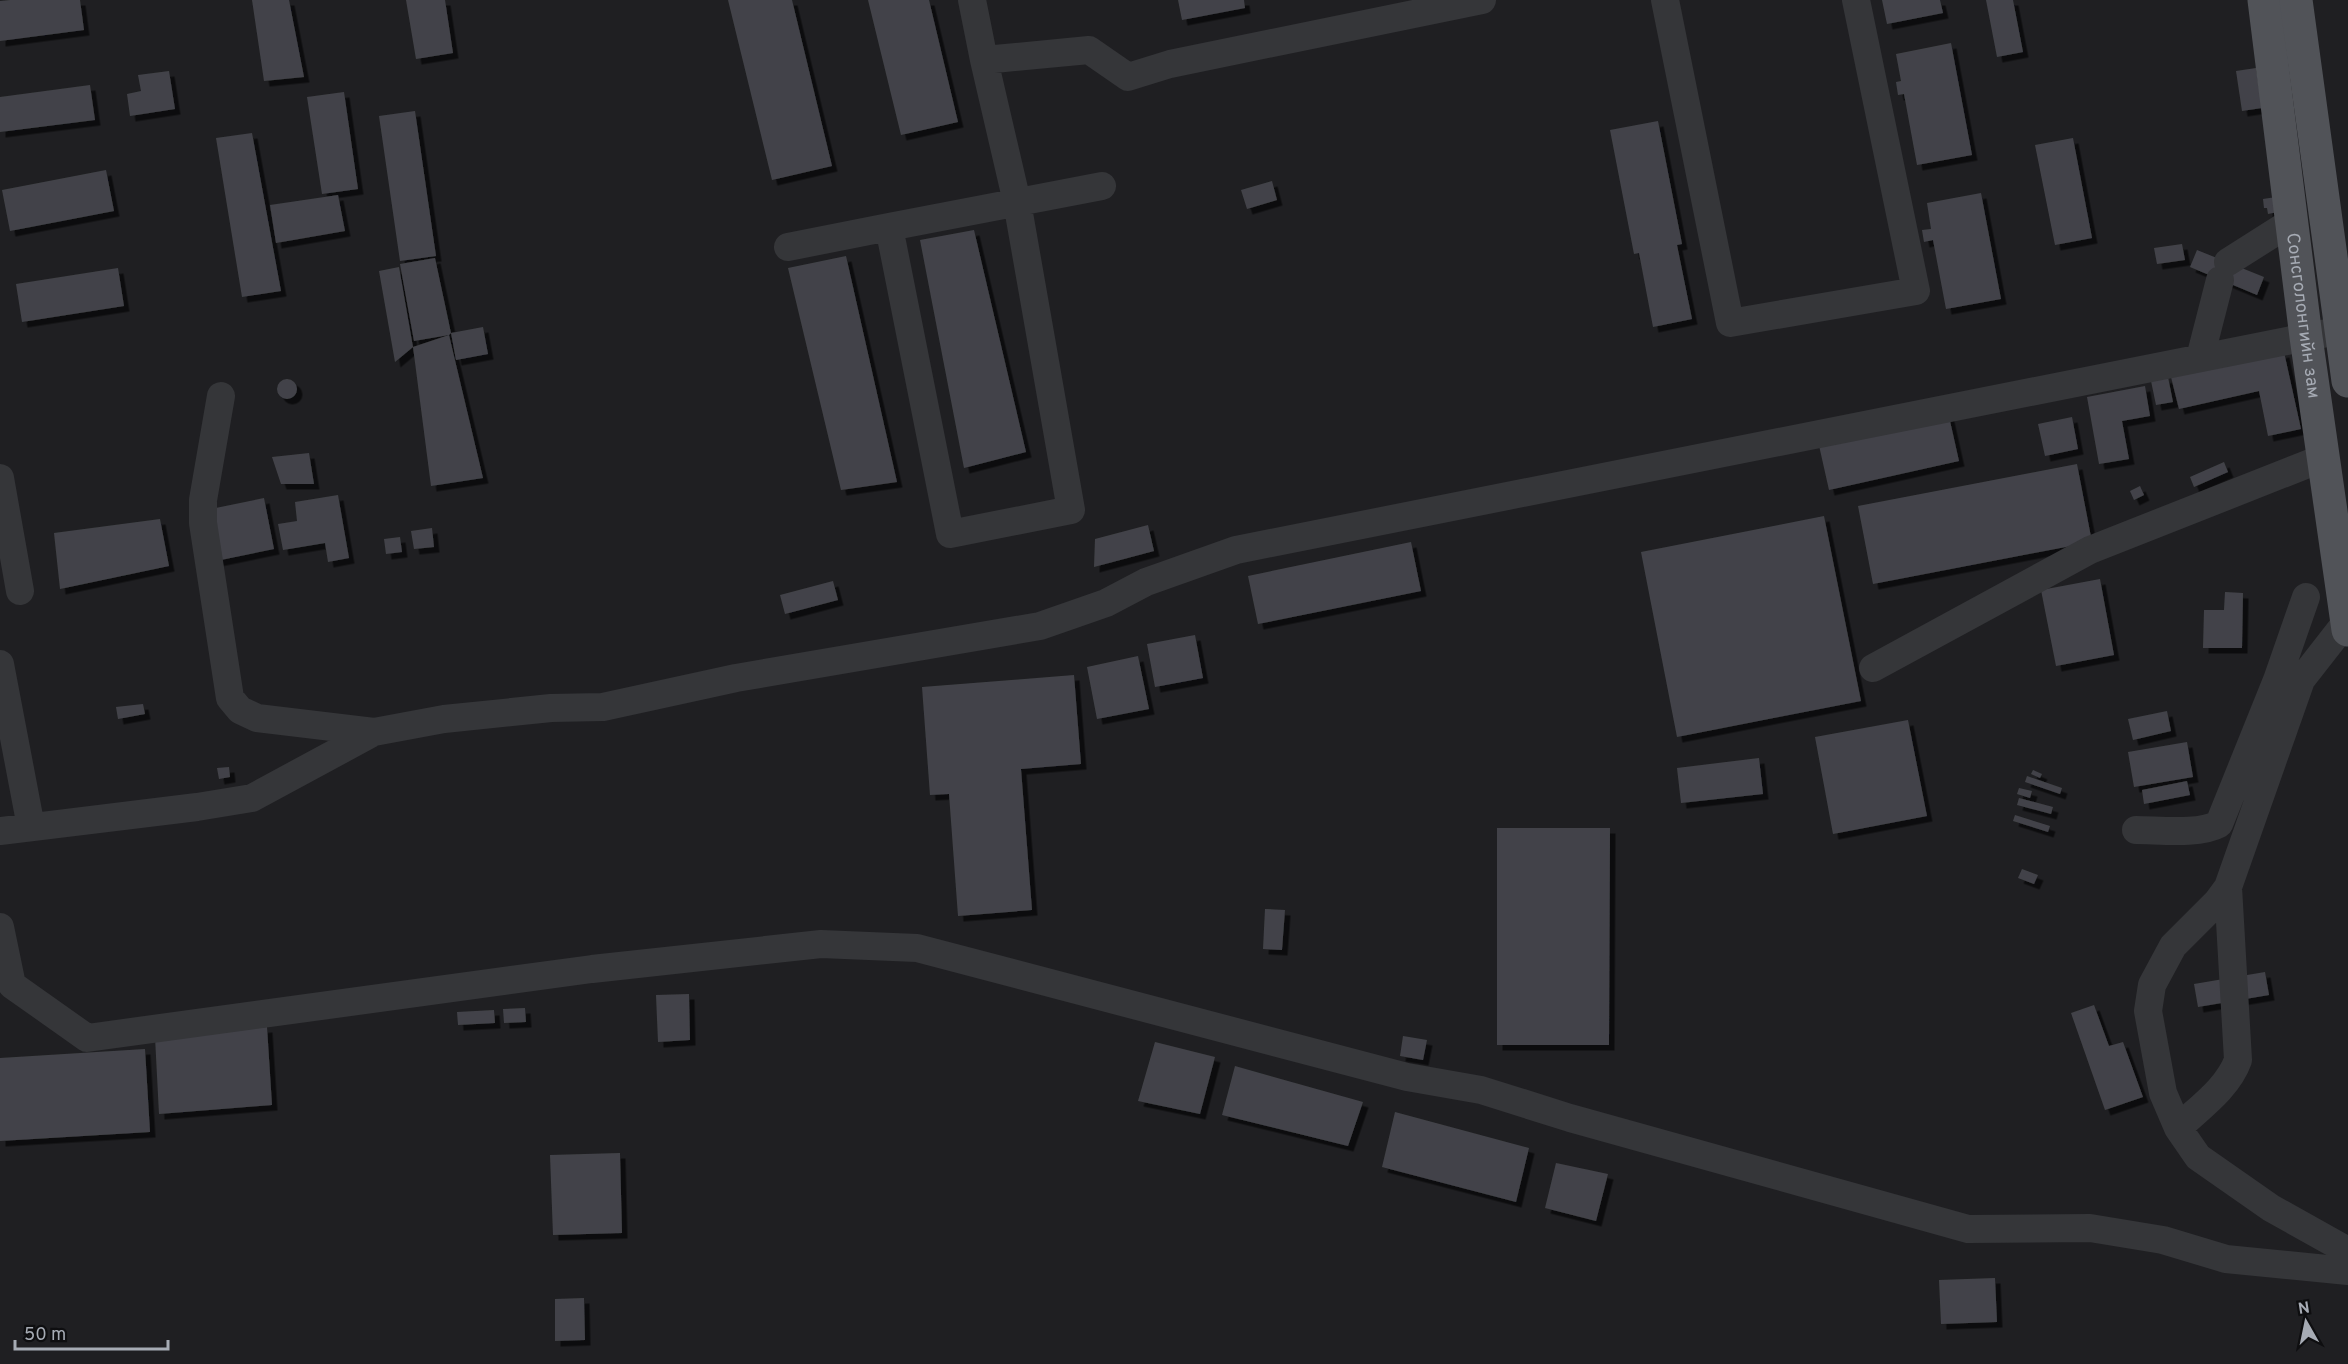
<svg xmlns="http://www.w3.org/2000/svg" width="2348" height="1364" viewBox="0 0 2348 1364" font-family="Overpass,sans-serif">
	<defs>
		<filter id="shadow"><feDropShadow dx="5.5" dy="5.5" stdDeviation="0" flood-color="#0009"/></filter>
	</defs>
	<rect width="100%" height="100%" fill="#131315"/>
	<!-- built -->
	<path fill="#1f1f22" d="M0,0H2348V1364H0Z"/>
	<!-- building -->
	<path fill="#424348" filter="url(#shadow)" d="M10,0H80L84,30L0,41V1Z
		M252,0H289L304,77L264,81Z
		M406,0H445L453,53L416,59Z
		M728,0H792L832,166L772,180Z
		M868,0H929L958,122L901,135Z
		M1178,0H1244L1245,8L1182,20Z
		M1882,0H1940L1943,13L1887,24Z
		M1986,0H2013L2023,52L1997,57Z
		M1951,43L1972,155L1917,165L1904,94L1898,95L1896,82L1901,81L1896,54Z
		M2256,68L2262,108L2242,111L2236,71Z
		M169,71L175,109L130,116L127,94L141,91L138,75Z
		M90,85L95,120L0,132V97Z
		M344,92L358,189L322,194L307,97Z
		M415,111L436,256L400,261L379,116Z
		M1658,121L1682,244L1677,245L1692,319L1653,327L1639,253L1634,254L1610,130Z
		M252,133L281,291L242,297L216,138Z
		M2073,138L2092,238L2055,245L2035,145Z
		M106,170L114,211L10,231L2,190Z
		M1272,181L1277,200L1247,209L1241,190Z
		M1981,193L2001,299L1946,309L1933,240L1924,242L1922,230L1931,229L1927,203Z
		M338,195L345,231L276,243L270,205Z
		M2276,197L2278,212L2268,214L2267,208H2264L2263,199Z
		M974,230L1026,452L964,468L920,240Z
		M2182,244L2185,260L2157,264L2154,248Z
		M2197,250L2264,277L2257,295L2190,267Z
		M846,256L897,482L841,490L788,268Z
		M435,258L451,333L449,335L483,478L431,486L413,347L395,362L379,271L399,267L413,347L449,335L414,341L400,264Z
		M118,268L124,306L22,322L16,284Z
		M483,327L488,354L456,360L451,333Z
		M2284,352L2301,429L2268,436L2259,391L2179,409L2171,377Z
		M2168,377L2173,402L2156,405L2151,381Z
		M277 389a10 10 0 1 1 20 0a10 10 0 1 1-20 0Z
		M2145,386L2150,416L2122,421L2129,459L2099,464L2087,397Z
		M1948,412L1959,461L1829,490L1818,441Z
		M2072,417L2078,449L2045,456L2038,424Z
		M309,453L314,484H281L272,457Z
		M2224,462L2228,472L2194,487L2190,477Z
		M2077,464L2092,542L1873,584L1858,506Z
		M2140,486L2144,495L2134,500L2130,491Z
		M338,495L349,558L328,562L325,543L283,550L278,524L297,521L295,502Z
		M264,498L274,549L216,561L206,510Z
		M1824,516L1861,701L1677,737L1641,552Z
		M160,519L169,566L60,589L54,533Z
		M1148,525L1154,551L1094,567L1095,539Z
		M432,528L434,547L414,549L411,531Z
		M400,537L402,552L386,554L384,539Z
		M1411,542L1421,591L1258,624L1248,576Z
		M2100,579L2114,655L2056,666L2041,590Z
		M833,581L838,600L785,614L780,595Z
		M2225,592L2243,593L2242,648H2203L2204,610H2224Z
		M1195,635L1203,678L1155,687L1147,644Z
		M1138,656L1149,709L1097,719L1087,667Z
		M1074,675L1081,764L1021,769L1032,910L958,916L949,794L930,795L922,687Z
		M143,704L145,714L118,719L116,707Z
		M2167,711L2171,731L2133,740L2128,719Z
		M1908,720L1927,816L1833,834L1815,737Z
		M2187,742L2193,777L2134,787L2128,752Z
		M1759,758L1763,794L1681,803L1677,768Z
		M229,767L230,777L219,779L217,768Z
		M2033,770L2042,774L2040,778L2031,774Z
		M2027,776L2062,788L2060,794L2025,782Z
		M2187,781L2190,795L2144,804L2142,790Z
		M2019,788L2032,791L2030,798L2017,794Z
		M2019,798L2053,807L2051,814L2017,805Z
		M2015,815L2050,826L2048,832L2013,821Z
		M1497,828H1610L1609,1045H1497Z
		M2022,869L2038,875L2034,884L2018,878Z
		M1265,909L1285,910L1282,950L1263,949Z
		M2265,972L2269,995L2198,1007L2194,984Z
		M689,994L690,1040L658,1042L656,995Z
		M2094,1005L2109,1046L2123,1042L2143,1097L2105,1110L2071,1013Z
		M525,1008L526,1022L504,1023L503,1009Z
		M494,1010L495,1023L458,1025L457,1012Z
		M267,1027L272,1105L159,1114L155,1037Z
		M1403,1036L1427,1040L1423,1060L1400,1056Z
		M1155,1042L1215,1057L1200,1114L1138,1101Z
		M145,1049L150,1132L0,1141V1058Z
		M1235,1066L1363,1102L1348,1146L1222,1115Z
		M1395,1112L1529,1148L1516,1202L1382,1167Z
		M620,1153L622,1233L553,1235L550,1155Z
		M1556,1163L1608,1174L1596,1221L1545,1208Z
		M1995,1278L1997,1322L1941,1324L1939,1280Z
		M584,1298L585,1340L555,1341V1299Z"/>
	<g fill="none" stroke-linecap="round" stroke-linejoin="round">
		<!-- minor -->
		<path stroke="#353639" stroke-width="28" d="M972,0L984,60L1089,50L1128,77L1170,64L1482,0
			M1665,0L1730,323L1916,291L1856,0
			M984,60L1017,202L1071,510L950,534L889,227L1102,186
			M788,247L889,227
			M2228,262L2291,222
			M2200,358L2220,280
			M221,396L203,500V523L230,698L240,710L257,718L374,732
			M0,478L20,591
			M2347,621L2301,680L2228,887L2217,902L2173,946L2152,985L2148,1011L2163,1093L2178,1128L2198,1157L2271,1208L2348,1251
			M0,664L31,827
			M1873,668L2090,550L2323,458
			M2277,680L2306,597
			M2136,830C2159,830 2199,835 2219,824L2277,680L2297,690
			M0,831L197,807L252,798L374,732L444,719L551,708L603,707L736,678L1040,626L1106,603L1146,582L1236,550L2342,330
			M0,927L12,985L87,1038L592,969L821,944L917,948L1407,1077L1481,1090L1570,1118L1968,1229L2090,1228L2163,1240L2226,1259L2348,1271
			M2178,1128C2199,1108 2228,1088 2238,1060L2228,887"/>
		<!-- major -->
		<g stroke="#515358" stroke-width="33">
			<path id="s1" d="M2264,0L2306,337L2348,630"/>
			<path d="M2296,0L2348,381"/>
		</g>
	</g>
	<g text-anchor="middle" stroke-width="6" stroke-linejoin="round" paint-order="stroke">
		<!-- street labels -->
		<g font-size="18" fill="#a6abb4" stroke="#0e0e10">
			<text dy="6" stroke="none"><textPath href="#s1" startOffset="318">Сонсголонгийн зам</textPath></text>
		</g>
	</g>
	<!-- north arrow -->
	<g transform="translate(2306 1322) rotate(351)" stroke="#0e0e10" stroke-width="4.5" paint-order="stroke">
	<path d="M0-4.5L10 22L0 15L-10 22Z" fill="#a6abb4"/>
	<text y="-9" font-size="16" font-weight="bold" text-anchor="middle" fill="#a6abb4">N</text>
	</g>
	<!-- scale -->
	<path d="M15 1340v9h153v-9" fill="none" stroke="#a6abb4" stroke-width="3"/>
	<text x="24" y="1340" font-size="18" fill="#a6abb4" stroke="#0e0e10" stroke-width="4.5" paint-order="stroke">50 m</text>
</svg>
